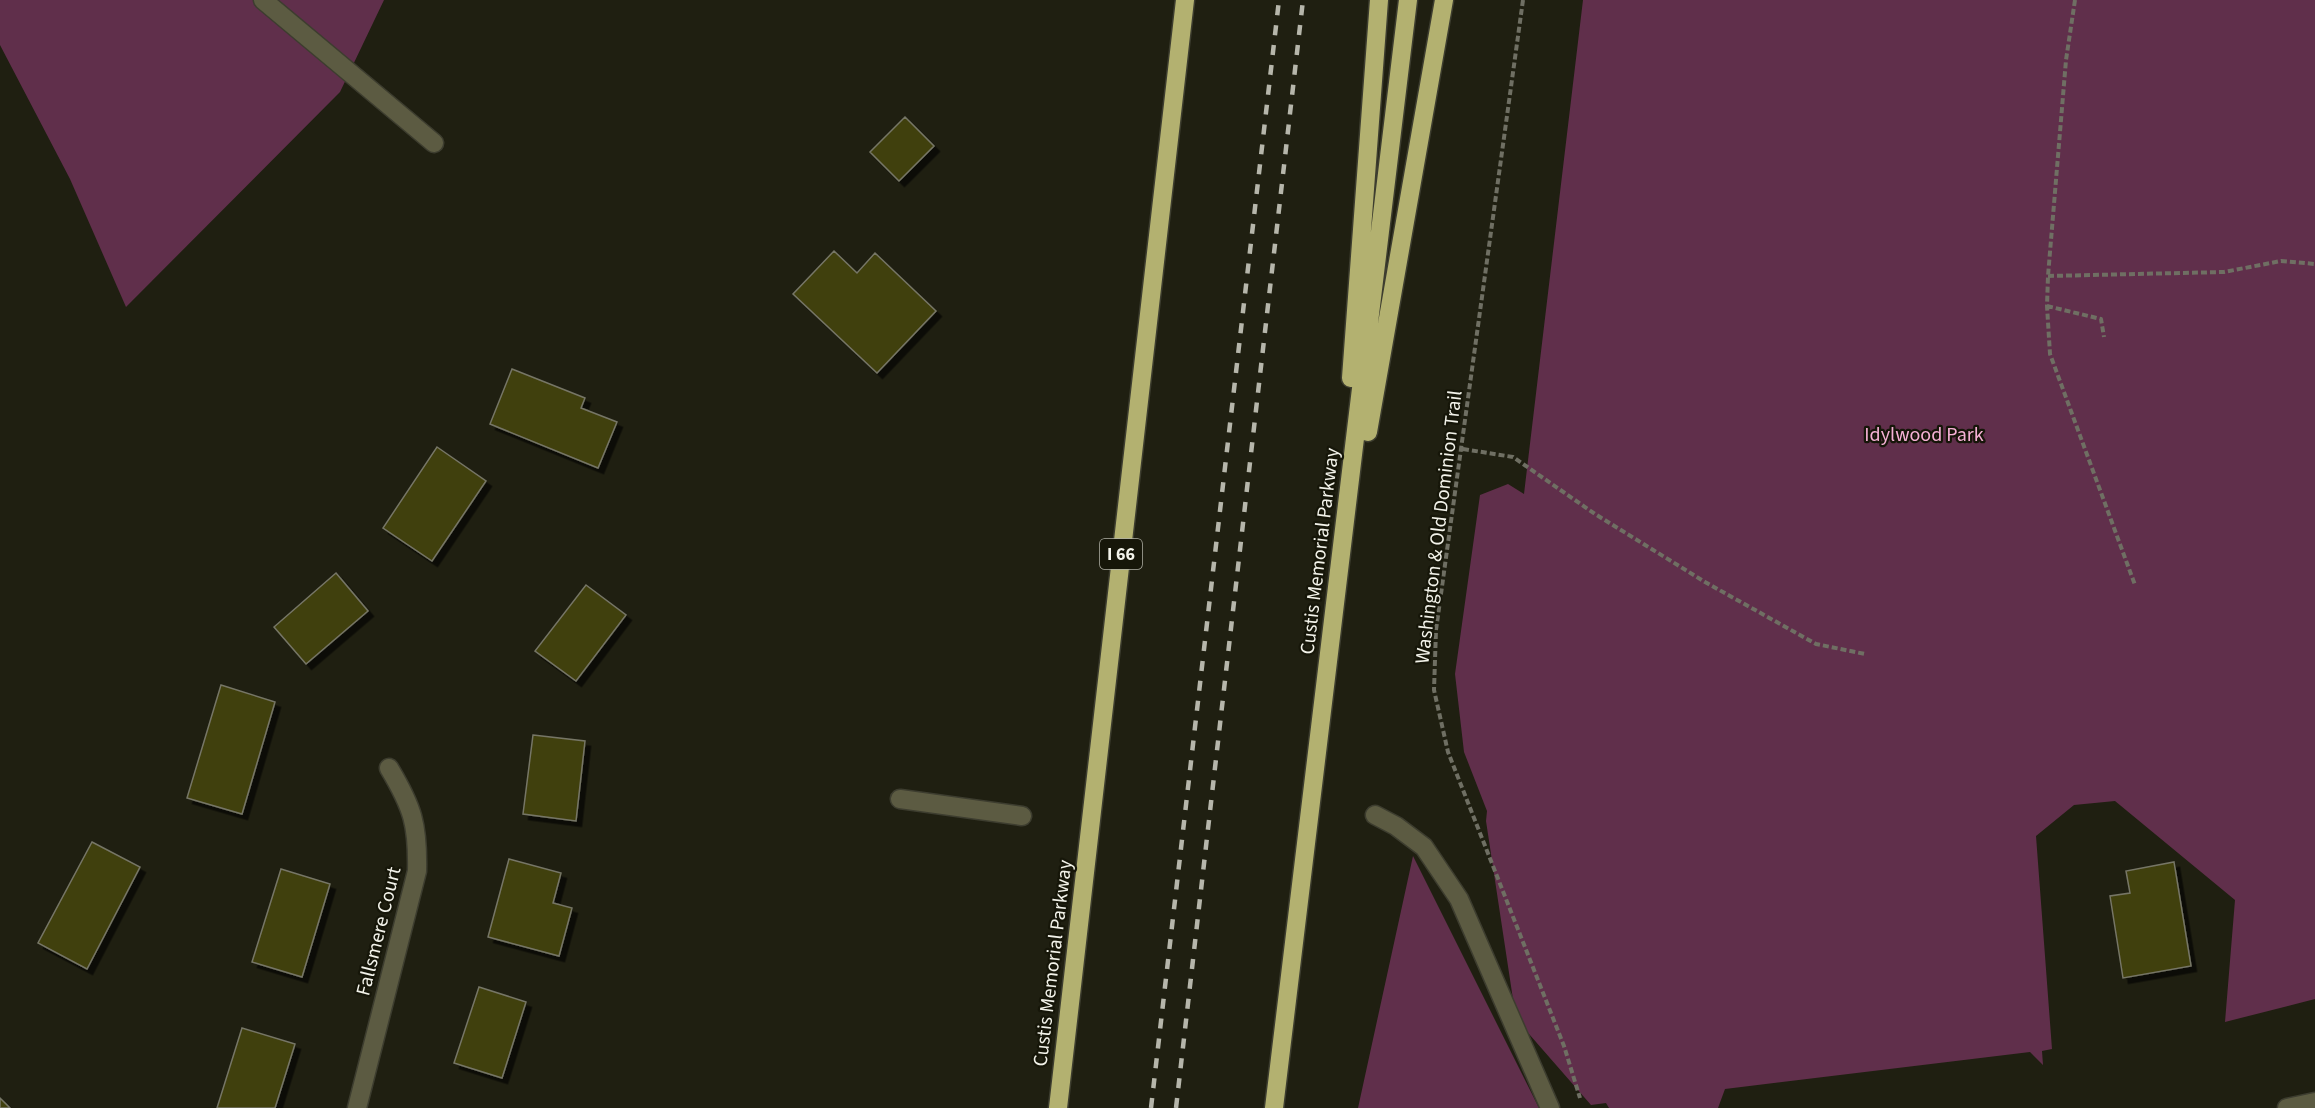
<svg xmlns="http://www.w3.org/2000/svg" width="2315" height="1108" viewBox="0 0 2315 1108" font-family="'Source Sans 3',sans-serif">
	<defs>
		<filter id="shadow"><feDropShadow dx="5.5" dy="5.5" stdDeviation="0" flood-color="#0009"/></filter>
	</defs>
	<rect width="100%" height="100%" fill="#1f1f11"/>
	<!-- green -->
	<path fill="#602f4b" d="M0,0H384L340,92L126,307L70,179L0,45Z
		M1583,0H2315V999L2225,1022L2235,900L2115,801L2074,805L2036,836L2052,1049L2042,1051L2043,1065L2030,1052L1725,1089L1718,1108H1609L1606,1103L1591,1105L1516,1019L1486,821L1487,811L1464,752L1455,674L1480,495L1508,484L1524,494Z
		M1413,856L1539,1108H1358Z"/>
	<!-- building -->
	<path fill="#413f0c" stroke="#767666" stroke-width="1.5" filter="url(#shadow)" d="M905,117L934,146L899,181L870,152Z
		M834,251L857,273L875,253L936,311L877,373L793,294Z
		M512,369L585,398L581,408L617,422L598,468L490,424Z
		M437,447L486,481L432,561L383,528Z
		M336,573L368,611L306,664L274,627Z
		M586,585L626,615L576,681L535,651Z
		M221,685L275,702L242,814L187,798Z
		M533,735L585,741L576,821L523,814Z
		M92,842L140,867L87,969L38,943Z
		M509,859L561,873L553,903L572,908L559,956L488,937Z
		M2174,862L2191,966L2123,978L2110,896L2130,893L2126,871Z
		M281,869L330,884L302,977L252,962Z
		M479,987L526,1002L502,1078L454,1063Z
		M242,1028L295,1044L275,1108H217Z
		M0,1098L10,1108H0Z"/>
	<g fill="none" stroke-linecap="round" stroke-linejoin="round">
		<defs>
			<path id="minor" d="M263,0L434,143
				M900,799L1022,816
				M1375,815L1396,826L1424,847L1459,899L1550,1108
				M357,1108L417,871C418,825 413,808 389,768
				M2287,1108L2315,1102"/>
			<path id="highway" d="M1351,378L1379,0
				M1368,432L1444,0
				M1058,1108L1185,0
				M1274,1108L1408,0"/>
		</defs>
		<!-- minor casing -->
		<use href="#minor" stroke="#3d3d2f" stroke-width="21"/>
		<!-- highway casing -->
		<use href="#highway" stroke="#3d3d2f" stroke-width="21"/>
		<!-- path -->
		<path stroke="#6f6f63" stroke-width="4" stroke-dasharray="6 3" stroke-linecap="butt" d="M1523,0L1436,630L1434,690L1448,752L1564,1046L1580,1098
			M2075,0L2066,60L2048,276L2047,306L2050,354L2135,585
			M2048,276L2224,272L2281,261L2315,264
			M2047,306L2101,319L2104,337
			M1463,449L1513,457L1595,514L1705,582L1816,644L1865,654"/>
		<!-- minor -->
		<use href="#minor" stroke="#5c5b42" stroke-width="18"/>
		<!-- highway -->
		<use href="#highway" stroke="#b3b170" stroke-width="18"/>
		<!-- rail -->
		<path stroke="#b6b6ab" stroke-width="4.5" stroke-dasharray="10 10" stroke-linecap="butt" d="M1151,1108L1279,0
			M1176,1108L1303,0"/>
	</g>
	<g text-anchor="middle" stroke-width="4.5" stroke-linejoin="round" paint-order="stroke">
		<!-- shield labels -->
		<rect fill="#161609" stroke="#b1b1a6" stroke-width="1.5" x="1100" y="539" width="42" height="30" rx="4.5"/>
		<g font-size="18" font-weight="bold" fill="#f3f3ea">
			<text x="1121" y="560">I 66</text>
		</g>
		<!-- park labels -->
		<g font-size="20" fill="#f6b1d5" stroke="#161609">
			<text x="1924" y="441">Idylwood Park</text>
		</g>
		<!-- street labels -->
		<g font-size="20" fill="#f3f3ea" stroke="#161609">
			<text transform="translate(1438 527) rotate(-83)" y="7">Washington &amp; Old Dominion Trail</text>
			<text transform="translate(1319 551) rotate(-83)" y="7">Custis Memorial Parkway</text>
			<text transform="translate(378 931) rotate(-76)" y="7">Fallsmere Court</text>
			<text transform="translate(1052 963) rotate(-83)" y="7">Custis Memorial Parkway</text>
		</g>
	</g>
</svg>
